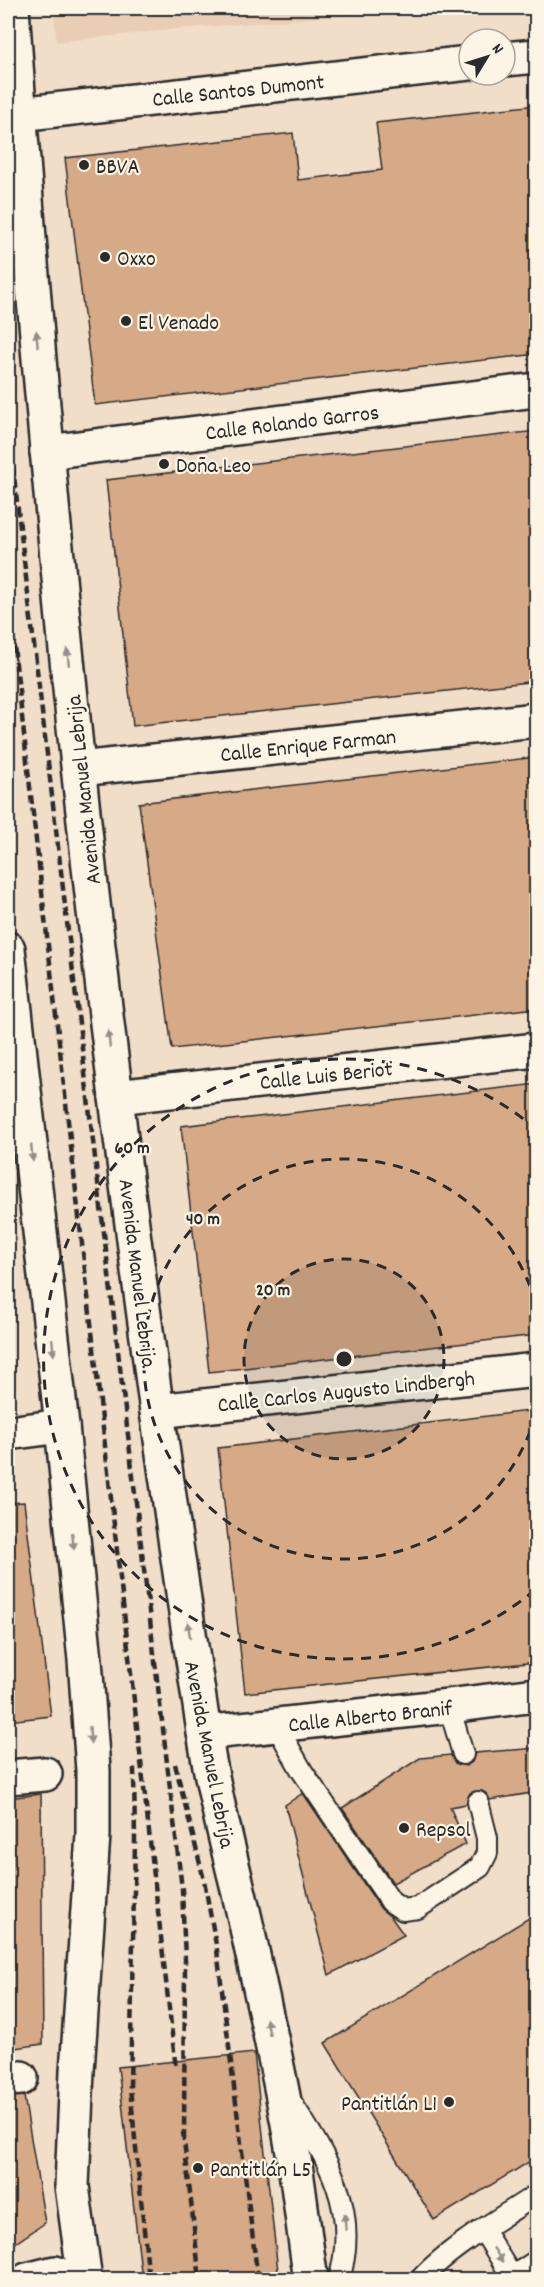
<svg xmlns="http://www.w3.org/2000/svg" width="544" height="2287" viewBox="0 0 544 2287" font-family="Dekko,sans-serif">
	<rect width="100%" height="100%" fill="#f1dec9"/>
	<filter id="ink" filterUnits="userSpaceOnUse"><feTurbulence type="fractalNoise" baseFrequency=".0167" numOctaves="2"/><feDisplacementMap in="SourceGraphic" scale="12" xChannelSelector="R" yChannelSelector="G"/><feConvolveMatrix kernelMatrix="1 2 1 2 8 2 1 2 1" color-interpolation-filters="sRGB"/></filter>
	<g filter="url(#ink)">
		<!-- built -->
		<path fill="#e9ceb5" d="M54,8H440L177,29L56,42Z"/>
		<!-- building -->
		<path fill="#d6a987" stroke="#2b2b2b" stroke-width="1.5" d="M537,105V354L95,405L65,158L293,133L298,180L382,170L376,123Z
			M537,431V681L133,726L106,480Z
			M537,757V1008L172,1049L139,803Z
			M537,1084V1335L209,1372L181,1126Z
			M537,1410V1662L245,1693L218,1448Z
			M24,1502L51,1716L8,1721V1503Z
			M537,1748V1792L490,1800L487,1794L482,1791L470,1793L466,1804L450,1807L466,1844L393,1883L342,1808L420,1758L451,1755L455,1763L466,1766L472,1762L475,1753Z
			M303,1793L381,1909L391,1917L404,1935L329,1975L285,1805Z
			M41,1794L43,2044L8,2049V1798Z
			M537,1913V2157L434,2220L325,2043Z
			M254,2053L279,2280H142L118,2067Z
			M24,2096L45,2223L8,2248V2097Z"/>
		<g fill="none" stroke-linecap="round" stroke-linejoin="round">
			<defs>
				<path id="service" d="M449,1706L463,1754
					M276,1725L302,1771L391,1902L403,1910L418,1908L480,1867L487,1853V1838L478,1802
					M291,2102C328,2159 360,2209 339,2280
					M483,2230L514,2280
					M420,2280C447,2249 502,2217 536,2195
					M507,2280L536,2261"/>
				<path id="minor" d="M47,452L536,390
					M79,769L536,720
					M116,1097L536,1050
					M157,1411L536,1370
					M8,1433L62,1426
					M204,1733L449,1706L536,1695
					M8,1777L45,1774
					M8,2079L21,2078
					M27,2280L55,2273L72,2280"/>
				<path id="tertiary" d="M505,59L536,56
					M8,117L19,114L469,63"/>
				<path id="primary" d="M12,8C51,582 115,1156 203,1725C213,1794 232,1861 247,1928C264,2007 283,2086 295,2165C301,2203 305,2241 311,2280
					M8,949L62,1426L85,1660L93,1770V1835L77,2071L72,2186L85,2280"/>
			</defs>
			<!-- service casing -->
			<use href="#service" stroke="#2b2b2b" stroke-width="24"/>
			<!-- minor casing -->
			<use href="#minor" stroke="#2b2b2b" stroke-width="38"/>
			<!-- tertiary casing -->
			<use href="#tertiary" stroke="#2b2b2b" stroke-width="38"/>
			<!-- primary casing -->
			<use href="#primary" stroke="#2b2b2b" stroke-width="38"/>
			<!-- service -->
			<use href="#service" stroke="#fcf5e5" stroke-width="20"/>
			<!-- minor -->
			<use href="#minor" stroke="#fcf5e5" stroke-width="33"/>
			<!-- tertiary -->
			<use href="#tertiary" stroke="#fcf5e5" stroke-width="33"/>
			<!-- primary -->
			<use href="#primary" stroke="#fcf5e5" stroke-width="33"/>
			<!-- rail -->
			<path stroke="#2b2b2b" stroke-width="4.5" stroke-dasharray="9 4.5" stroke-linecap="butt" d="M8,426L182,1889L185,1960L184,2139
				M8,594L176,2069
				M175,1764L204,1880L217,1950L258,2280
				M134,1768L135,1842L130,2088L149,2280
				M183,2132L200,2280"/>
		</g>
		<!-- one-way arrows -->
		<defs><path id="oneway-solid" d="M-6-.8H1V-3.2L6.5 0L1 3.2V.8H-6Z" transform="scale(1.5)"/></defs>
		<g fill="#949088">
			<use href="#oneway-solid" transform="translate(37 339) rotate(-95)"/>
			<use href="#oneway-solid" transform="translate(68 657) rotate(-96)"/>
			<use href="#oneway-solid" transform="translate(109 1039) rotate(-96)"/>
			<use href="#oneway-solid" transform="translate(32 1153) rotate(84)"/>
			<use href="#oneway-solid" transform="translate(53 1347) rotate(84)"/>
			<use href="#oneway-solid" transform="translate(73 1541) rotate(84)"/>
			<use href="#oneway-solid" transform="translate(189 1630) rotate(-98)"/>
			<use href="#oneway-solid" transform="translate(90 1735) rotate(86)"/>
			<use href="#oneway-solid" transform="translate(268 2027) rotate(-102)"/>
			<use href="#oneway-solid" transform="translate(345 2222) rotate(-95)"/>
			<use href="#oneway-solid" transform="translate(498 2255) rotate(57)"/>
		</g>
	</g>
	<!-- distance rings -->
	<circle cx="344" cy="1359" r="100" fill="#2b2b2b" fill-opacity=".12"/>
	<g fill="none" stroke="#2b2b2b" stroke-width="3" stroke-dasharray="10 8">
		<circle cx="344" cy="1359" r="100"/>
		<path d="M536 1414A200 200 0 1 1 536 1304"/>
		<path d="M535 1590A300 300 0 1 1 535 1128"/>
	</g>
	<!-- markers -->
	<g fill="#2b2b2b" stroke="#fcf5e5" stroke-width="2">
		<circle cx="84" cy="165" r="6"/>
		<circle cx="105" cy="257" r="6"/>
		<circle cx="126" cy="321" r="6"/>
		<circle cx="164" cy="464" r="6"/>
		<circle cx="404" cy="1828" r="6"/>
		<circle cx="449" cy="2102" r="6"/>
		<circle cx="198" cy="2168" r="6"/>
	</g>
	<g text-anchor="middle" stroke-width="4.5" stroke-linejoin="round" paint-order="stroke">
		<!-- street labels -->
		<g font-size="22" fill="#2b2b2b" stroke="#fcf5e5">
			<text transform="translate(238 89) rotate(-6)" y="8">Calle Santos Dumont</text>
			<text transform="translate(292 421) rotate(-7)" y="8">Calle Rolando Garros</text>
			<text transform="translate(308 744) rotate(-6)" y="8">Calle Enrique Farman</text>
			<text transform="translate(82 790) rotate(-96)" y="8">Avenida Manuel Lebrija</text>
			<text transform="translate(326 1074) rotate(-6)" y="8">Calle Luis Beriot</text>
			<text transform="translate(139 1273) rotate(83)" y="8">Avenida Manuel Lebrija</text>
			<text transform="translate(346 1390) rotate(-6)" y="8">Calle Carlos Augusto Lindbergh</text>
			<text transform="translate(370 1715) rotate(-6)" y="8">Calle Alberto Branif</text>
			<text transform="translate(211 1754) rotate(79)" y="8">Avenida Manuel Lebrija</text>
		</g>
		<!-- poi labels -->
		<g font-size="22" fill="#2b2b2b" stroke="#fcf5e5" text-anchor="start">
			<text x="96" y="173">BBVA</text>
			<text x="117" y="265">Oxxo</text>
			<text x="138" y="329">El Venado</text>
			<text x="176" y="472">Doña Leo</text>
			<text x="416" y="1836">Repsol</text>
			<text x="437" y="2110" text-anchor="end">Pantitlán L1</text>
			<text x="210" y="2176">Pantitlán L5</text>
		</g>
	</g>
	<circle cx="344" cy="1359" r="9" fill="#2b2b2b" stroke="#fcf5e5" stroke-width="3"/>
	<g font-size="18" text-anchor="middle" font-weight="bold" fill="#2b2b2b" stroke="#fcf5e5" stroke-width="4.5" stroke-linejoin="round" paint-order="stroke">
		<text x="132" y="1153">60 m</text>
		<text x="203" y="1224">40 m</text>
		<text x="273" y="1295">20 m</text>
	</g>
	<!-- margin -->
	<rect width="544" height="2287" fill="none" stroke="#fcf5e5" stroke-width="30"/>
	<rect x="15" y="15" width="514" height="2257" fill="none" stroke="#2b2b2b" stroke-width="2" filter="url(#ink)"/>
	<!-- north arrow -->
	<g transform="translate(487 57) rotate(52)"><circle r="28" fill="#fcf5e5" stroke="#a8a49b" stroke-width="1.5"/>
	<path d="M0-4.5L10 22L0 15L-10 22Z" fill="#2b2b2b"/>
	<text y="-9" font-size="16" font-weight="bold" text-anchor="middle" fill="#2b2b2b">N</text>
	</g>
</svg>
